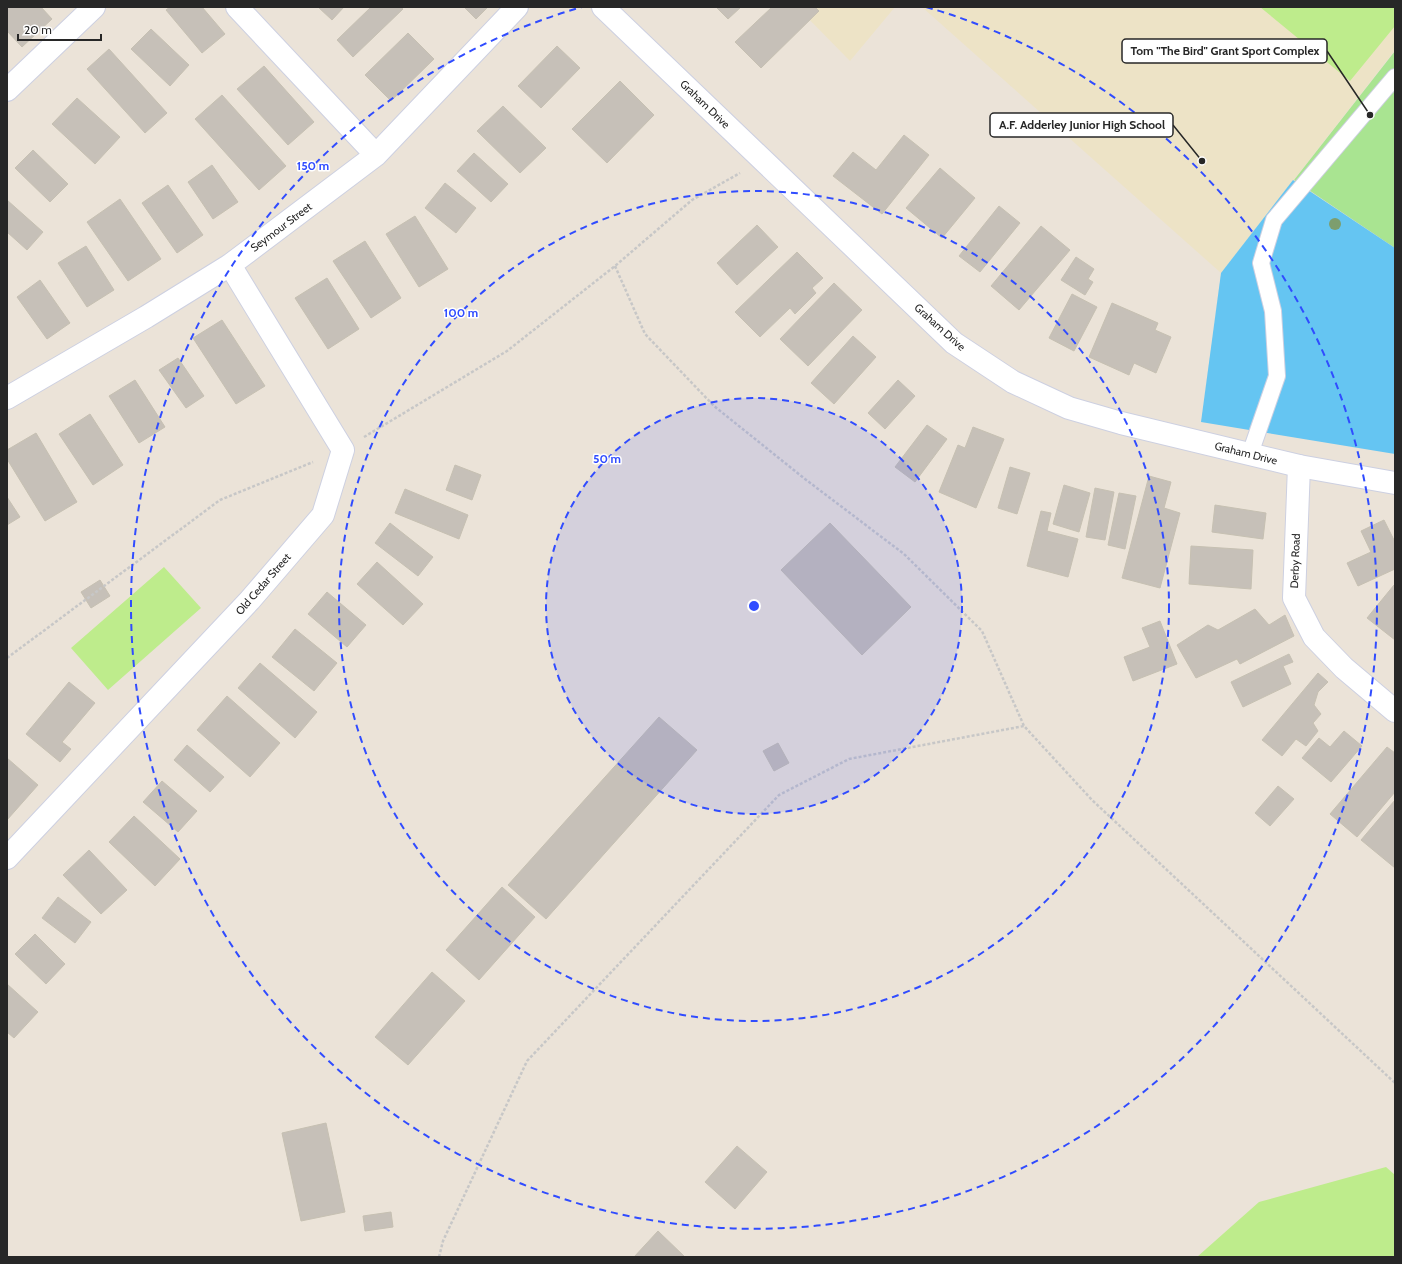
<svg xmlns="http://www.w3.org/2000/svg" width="1402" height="1264" viewBox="0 0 1402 1264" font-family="Cabin,sans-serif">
	<rect width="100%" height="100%" fill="#ebe3d8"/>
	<!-- education -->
	<path fill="#ede3c6" d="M797,7H895L850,61Z
		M922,7H1395V50L1221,273Z"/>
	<!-- green -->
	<path fill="#a9e491" d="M1395,51V248L1294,180Z"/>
	<!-- pitch -->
	<path fill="#beec8c" d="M1260,7H1395V26L1350,81Z
		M164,567L201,608L108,690L71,648Z
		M1386,1167L1395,1175V1257H1197L1259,1202Z"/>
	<!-- water -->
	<path fill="#65c5f2" d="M1293,180L1395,248V454L1201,422L1221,273Z"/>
	<!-- building -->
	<path fill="#c6c0b8" stroke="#c6c0b2" d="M7,7H41L52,19L22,47L7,31Z
		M170,7H202L225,34L202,53L166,10Z
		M318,7H344L332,20Z
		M371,7H401L403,9L353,57L337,40Z
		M464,7H488L476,19Z
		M716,7H741L728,19Z
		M772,7H815L819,11L761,68L735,42Z
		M151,29L189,65L170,86L131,49Z
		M408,33L434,59L391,101L365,75Z
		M557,46L580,68L541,108L518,86Z
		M109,49L167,113L145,133L87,69Z
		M264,66L314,122L288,145L237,89Z
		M620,81L654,115L607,163L572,129Z
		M222,95L286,166L259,190L195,119Z
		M77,98L120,137L95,164L52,124Z
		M503,106L546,148L520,173L477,131Z
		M904,135L929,155L882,214L833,176L853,152L876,170Z
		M33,150L68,184L50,202L15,168Z
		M474,153L508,184L491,202L457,171Z
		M212,165L238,202L213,219L188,182Z
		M940,168L975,198L942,238L906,208Z
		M445,183L476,208L456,233L425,208Z
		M168,185L203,235L177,253L142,203Z
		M120,199L161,259L128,281L87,222Z
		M7,200L43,232L27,250L7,232Z
		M999,206L1020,223L980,272L959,256Z
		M415,216L448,269L419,287L386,234Z
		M757,225L778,247L737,285L717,263Z
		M1041,226L1070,250L1019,310L991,286Z
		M365,241L401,298L371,318L333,261Z
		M86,246L114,290L87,307L58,263Z
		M797,252L823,278L812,288L816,293L795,314L790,308L760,337L735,312Z
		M1076,257L1094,269L1088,279L1093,282L1085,295L1061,280Z
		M327,278L359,329L328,349L295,298Z
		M40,280L70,323L47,339L17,297Z
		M834,283L862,310L808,366L780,339Z
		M1072,294L1097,307L1074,351L1049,338Z
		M1112,303L1158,323L1155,330L1171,337L1156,373L1134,363L1129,375L1089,357Z
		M222,320L265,386L236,404L193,338Z
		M853,336L876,357L834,404L811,383Z
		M178,358L204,396L186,408L159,370Z
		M135,380L165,427L139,443L109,396Z
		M898,380L915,396L885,429L868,413Z
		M90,414L123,465L93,485L59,434Z
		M927,425L947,439L915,482L895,467Z
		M973,427L1004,439L976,508L939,492L958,445L965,448Z
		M36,433L77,502L45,521L7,459V450Z
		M455,465L481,475L472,500L446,490Z
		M1010,467L1030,473L1017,514L998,508Z
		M1149,476L1171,482L1164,508L1180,513L1160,588L1122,578Z
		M1064,485L1090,493L1079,532L1053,524Z
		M1095,488L1114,492L1105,540L1086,537Z
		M405,489L468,515L459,539L395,513Z
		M1119,493L1136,496L1125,549L1108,545Z
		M7,497L20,517L7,525Z
		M1215,505L1266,513L1263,539L1212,532Z
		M1041,511L1051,513L1047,531L1078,539L1068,577L1027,566Z
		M1384,520L1395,542V569L1358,586L1347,563L1371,552L1361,531Z
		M390,523L433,557L418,576L375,543Z
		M830,523L911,607L862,655L781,570Z
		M1191,546L1253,550L1251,589L1189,584Z
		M377,562L423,604L403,625L357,584Z
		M100,580L110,596L91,608L81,592Z
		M1394,585L1395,586V640L1367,618Z
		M327,592L366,625L347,647L308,614Z
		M1255,609L1269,625L1285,615L1294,636L1240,664L1237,659L1196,678L1177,645L1208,625L1218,630Z
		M1160,621L1177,664L1133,681L1124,657L1150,647L1142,628Z
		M295,629L337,663L314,691L272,657Z
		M1289,654L1293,662L1283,666L1291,684L1243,707L1231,682Z
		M260,663L317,712L295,738L238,688Z
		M1318,673L1328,682L1318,692L1314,705L1321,714L1313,723L1318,731L1306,746L1296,739L1282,756L1262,740Z
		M69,682L95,703L62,742L71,749L60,762L26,734Z
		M227,696L280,743L250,777L197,730Z
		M659,717L697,750L546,919L508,885Z
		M1344,731L1362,746L1331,782L1302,758L1319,738L1330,747Z
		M778,743L789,763L774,771L763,751Z
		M187,745L224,777L210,792L174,760Z
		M1387,747L1395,753V792L1357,837L1330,814Z
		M7,758L38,785L7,820Z
		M162,781L197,811L178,832L143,802Z
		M1278,786L1294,799L1270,826L1255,813Z
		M1395,800V868L1361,840Z
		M134,816L180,859L155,886L109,842Z
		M89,850L127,890L101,914L63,875Z
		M502,887L535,917L479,980L446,950Z
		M58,897L91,922L75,943L42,918Z
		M35,934L65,964L46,984L15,954Z
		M432,972L465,1001L408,1065L375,1037Z
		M7,984L38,1012L14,1038L7,1032Z
		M326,1123L345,1212L301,1221L282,1133Z
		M737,1146L767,1172L735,1209L705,1182Z
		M391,1212L393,1227L365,1231L363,1216Z
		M658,1231L685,1257H634Z"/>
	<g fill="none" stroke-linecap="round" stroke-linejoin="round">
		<defs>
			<path id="lane" d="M1250,454L1277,376L1273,311L1261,263L1274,220L1395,77"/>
			<path id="street" d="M237,7L376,155
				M7,90L94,7
				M7,398L146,317L230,265L376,155L517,7
				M1299,466L1294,598L1314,637L1344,668L1395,711
				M7,858L250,600L323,515L343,450L230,265"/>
			<path id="secondary" d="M603,7L954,343L1013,382L1069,408L1121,423L1299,466L1395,483"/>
		</defs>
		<!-- lane casing -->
		<use href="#lane" stroke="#cdd0e1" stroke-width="18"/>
		<!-- street casing -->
		<use href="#street" stroke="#cdd0e1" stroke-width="24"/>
		<!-- secondary casing -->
		<use href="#secondary" stroke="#cdd0e1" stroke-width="24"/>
		<!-- path -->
		<path stroke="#c7c7c7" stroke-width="2.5" stroke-dasharray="3 2" stroke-linecap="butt" d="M615,266L645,334L714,406L805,479L904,554L982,631L1024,726L1092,800L1395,1083
			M364,437L507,351L615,266L692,200L740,173
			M7,658L220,500L313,462
			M439,1257L443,1241L527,1061L779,795L849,759L1024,726"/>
		<!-- lane -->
		<use href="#lane" stroke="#fff" stroke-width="16"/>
		<!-- street -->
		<use href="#street" stroke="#fff" stroke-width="22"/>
		<!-- secondary -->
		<use href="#secondary" stroke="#fff" stroke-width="22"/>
	</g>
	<!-- trees -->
	<circle fill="#7d9e6e" cx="1335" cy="224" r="6"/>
	<!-- distance rings -->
	<circle cx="754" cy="606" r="208" fill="#304cff" fill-opacity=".12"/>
	<g fill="none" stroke="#304cff" stroke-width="2" stroke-dasharray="7 5">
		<circle cx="754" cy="606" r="208"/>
		<circle cx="754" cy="606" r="415"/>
		<path d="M926 7A623 623 0 1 1 582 7"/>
	</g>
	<g text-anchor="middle" stroke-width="3" stroke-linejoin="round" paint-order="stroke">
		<!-- street labels -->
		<g font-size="11" fill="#272727" stroke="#fff">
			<text transform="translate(705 104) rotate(44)" y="4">Graham Drive</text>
			<text transform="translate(281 227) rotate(-37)" y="4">Seymour Street</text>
			<text transform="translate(940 327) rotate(42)" y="4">Graham Drive</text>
			<text transform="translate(1246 453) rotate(14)" y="4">Graham Drive</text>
			<text transform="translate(1295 561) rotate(-88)" y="4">Derby Road</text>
			<text transform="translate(263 584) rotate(-49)" y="4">Old Cedar Street</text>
		</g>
	</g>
	<circle cx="754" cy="606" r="6" fill="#304cff" stroke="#fff" stroke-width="2"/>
	<g font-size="12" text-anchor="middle" font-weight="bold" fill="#304cff" stroke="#fff" stroke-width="3" stroke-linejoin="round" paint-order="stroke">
		<text x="313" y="170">150 m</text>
		<text x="461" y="317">100 m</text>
		<text x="607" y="463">50 m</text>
	</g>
	<!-- callouts -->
	<path fill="none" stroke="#272727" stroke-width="1.5" d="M1370 115L1327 51M1202 161L1173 125"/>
	<g fill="#272727" stroke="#fff" stroke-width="1.5">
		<circle cx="1370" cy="115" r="4"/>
		<circle cx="1202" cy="161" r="4"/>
	</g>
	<g fill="#fff" stroke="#272727" stroke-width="1.5">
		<rect x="1122" y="39" width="205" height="24" rx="4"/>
		<rect x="990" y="113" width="183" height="24" rx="4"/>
	</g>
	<g font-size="12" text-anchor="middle" font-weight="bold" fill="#272727">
		<text x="1225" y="55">Tom "The Bird" Grant Sport Complex</text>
		<text x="1082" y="129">A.F. Adderley Junior High School</text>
	</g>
	<!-- border -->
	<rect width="1402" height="1264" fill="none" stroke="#272727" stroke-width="16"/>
	<!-- scale -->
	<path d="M18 34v6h83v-6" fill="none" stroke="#272727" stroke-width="2"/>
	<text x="24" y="34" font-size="12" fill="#272727" stroke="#ffffff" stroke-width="3" paint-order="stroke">20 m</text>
</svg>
